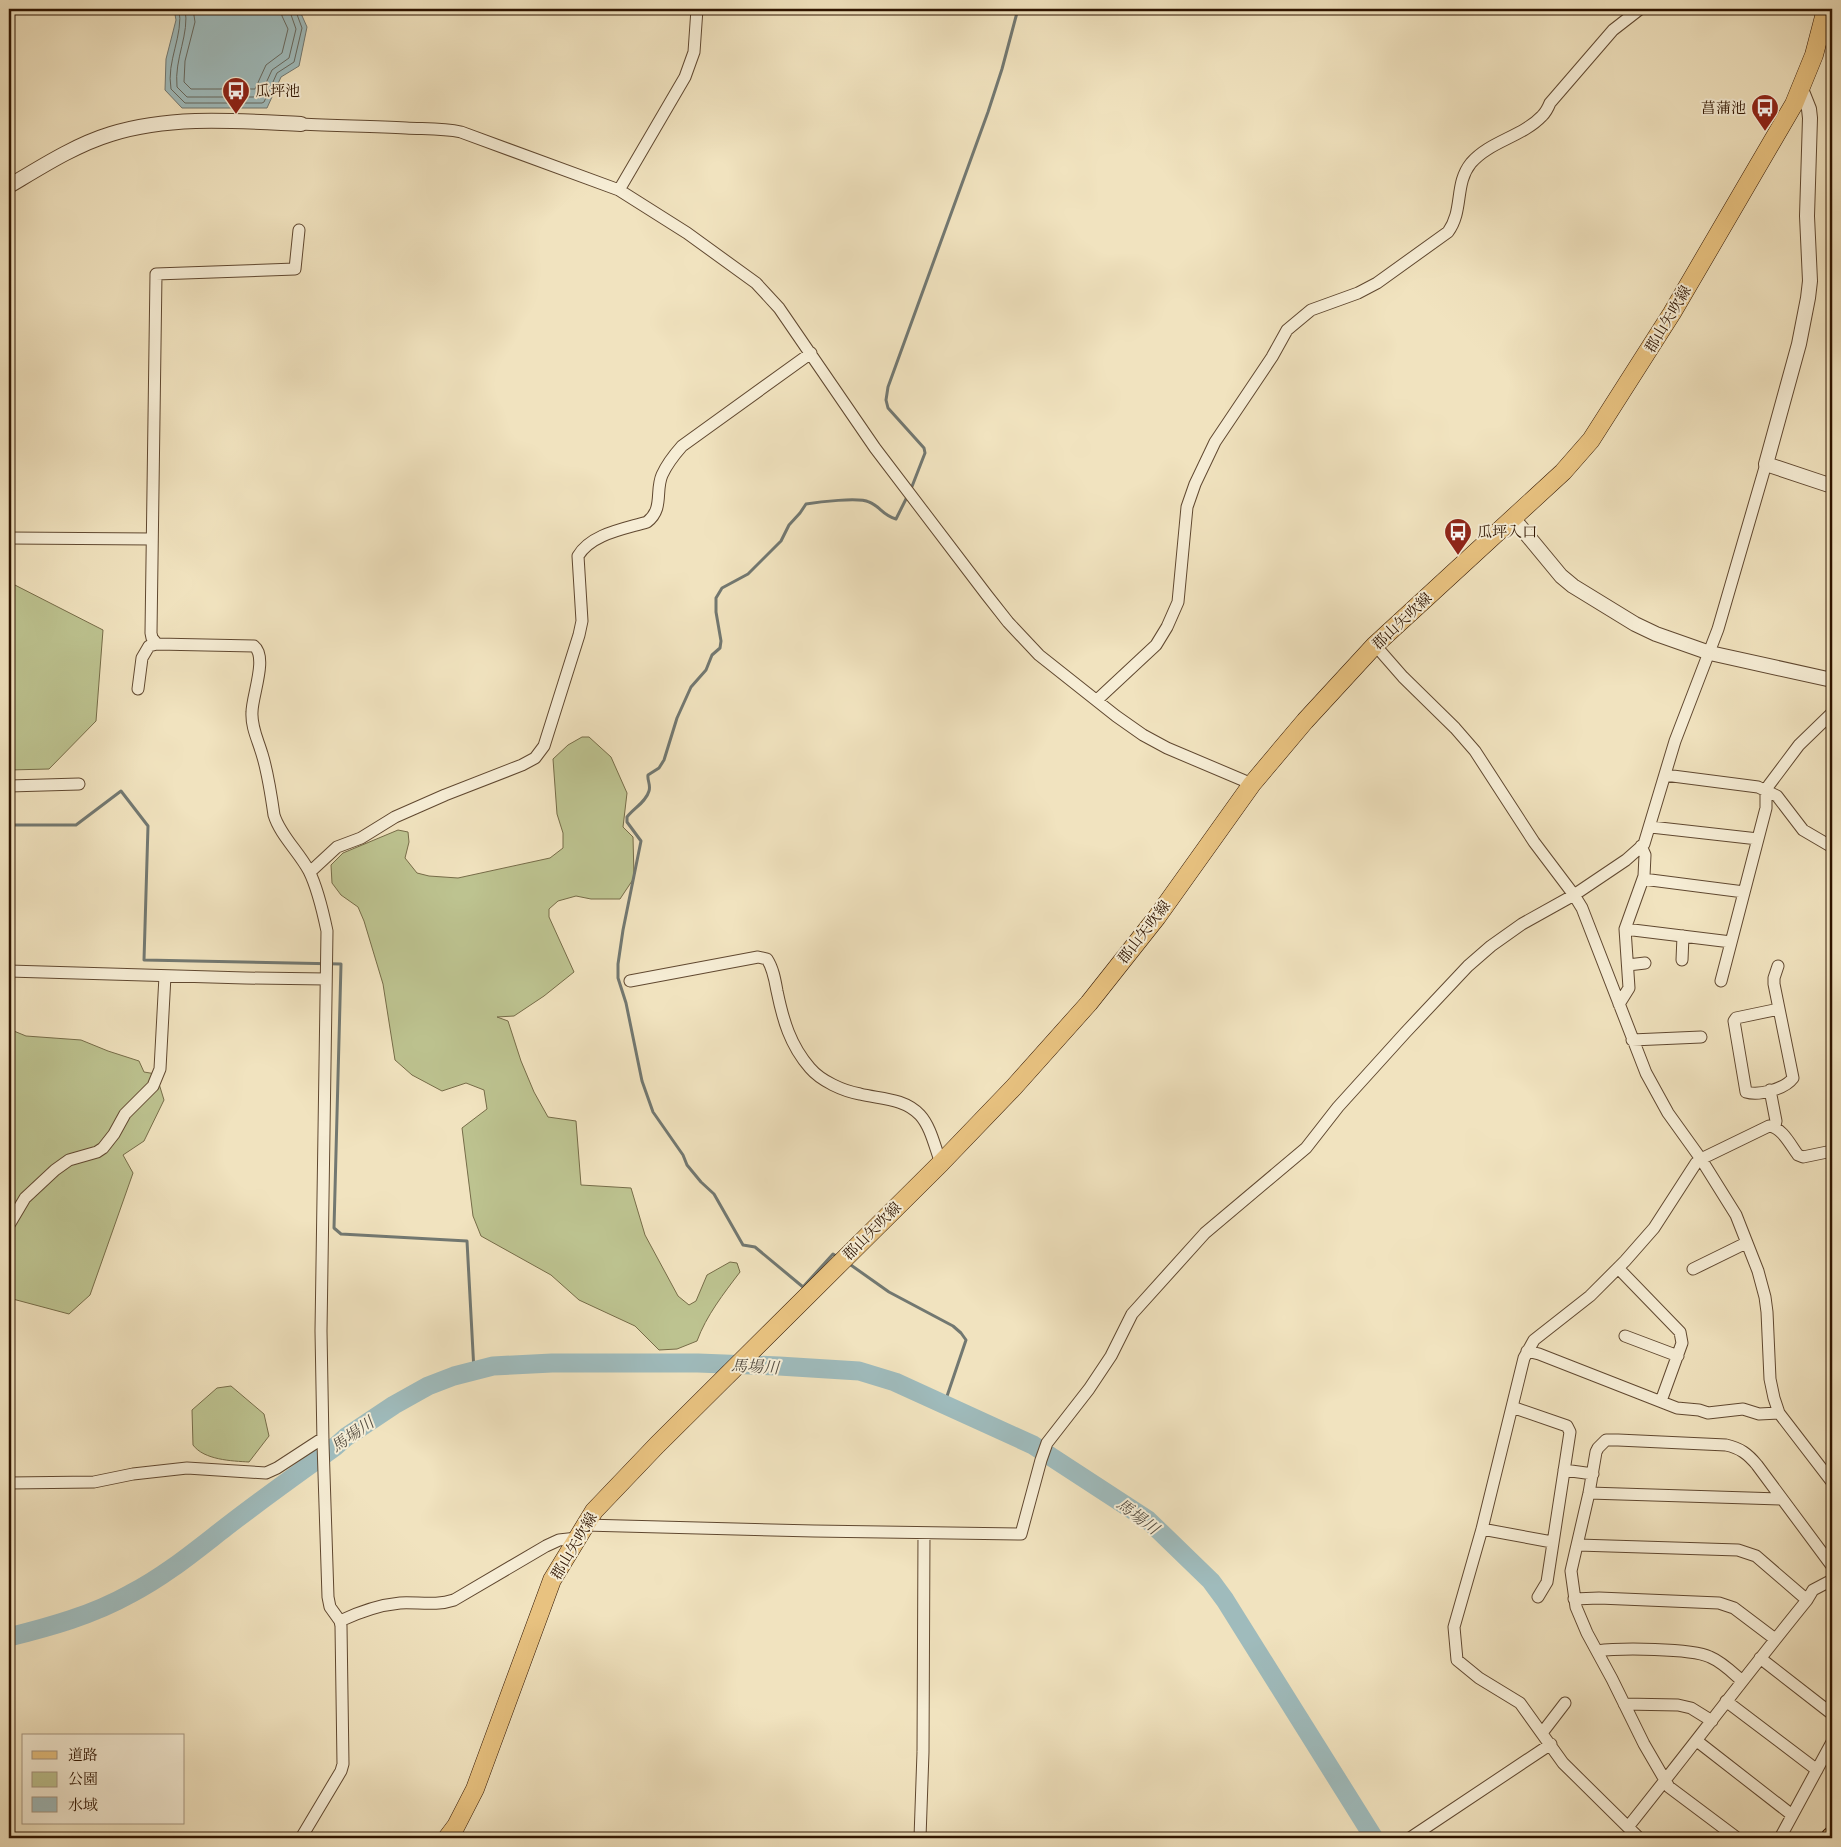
<svg xmlns="http://www.w3.org/2000/svg" width="1841" height="1847" viewBox="0 0 1841 1847" font-family="'Libre Caslon Text','Noto Serif JP',serif">
	<rect width="100%" height="100%" fill="#f1e3bf"/>
	<filter id="stains"><feTurbulence type="fractalNoise" baseFrequency=".004" numOctaves="4"/><feColorMatrix values="0 0 0 0 .2 0 0 0 0 .09 0 0 0 0 .02 0 0 0 .5 -.17"/></filter>
	<radialGradient id="worn" r=".72"><stop offset=".6" stop-color="#630" stop-opacity="0"/><stop offset="1" stop-color="#630" stop-opacity=".3"/></radialGradient>
	<!-- green -->
	<path fill="#bdc390" stroke="#766c48" d="M9,582L103,630L96,721L49,769L9,770Z
		M582,737H589L611,757L627,793L623,827L633,837L634,878L620,899H591L576,896L558,901L549,909V917L574,972L544,996L514,1016L497,1017L508,1021L521,1061L534,1092L548,1117L576,1121L581,1185L631,1188L645,1235L678,1296L689,1305L696,1301L707,1275L730,1262L737,1263L740,1272C724,1293 706,1316 697,1341L677,1349L659,1350L635,1326L579,1300L551,1275L481,1236L473,1216L462,1128L487,1109L484,1090L466,1083L442,1091L412,1075L395,1060L383,984L364,921L358,907L341,895L332,883L331,865L343,853L398,830L408,832L409,842L405,858L417,873L429,876L458,878L550,858L563,848V833L557,814L553,759L568,745Z
		M9,1029L26,1036L81,1040L108,1051L139,1061L144,1072L156,1074L164,1100L144,1141L123,1155L133,1173L90,1295L69,1314L9,1298Z
		M231,1386L264,1414L269,1436L249,1462C232,1461 204,1460 193,1445L192,1410L217,1388Z"/>
	<!-- water -->
	<path fill="#9fbbbc" stroke="#727871" d="M174,9H299L307,27L299,66L281,77L267,108H182L165,90L166,59L176,20Z"/>
	<g fill="none" stroke-linecap="round" stroke-linejoin="round">
		<!-- shore -->
		<path stroke="#67685e" stroke-width="1" d="M179,9C184,35 166,61 171,89L185,103H262L264,102L277,73L294,62L302,28L295,9
			M185,9C190,34 174,58 177,87L187,97H258L260,96L272,70L289,58L296,29L289,9
			M193,9L195,22L185,61L184,82L191,89H255L266,65L282,53L288,29L282,16L281,9"/>
		<!-- stream -->
		<path stroke="#727871" stroke-width="3" d="M911,489L925,453L924,448L888,408L886,400L888,387L988,112L1002,69L1018,9
			M9,825H76L121,791L148,826L144,960L341,964L334,1228L341,1234L467,1241L474,1371
			M838,1257L833,1254L803,1287L755,1247L743,1245L714,1194L701,1182L687,1165L683,1155L653,1112L642,1081L626,1003L618,978V964L623,930L641,841L627,822V817C634,808 646,802 649,791C651,785 647,780 648,775L659,768L664,760L677,718L691,687L706,670L712,655L720,648L721,641L716,612V598L722,588L748,574L781,541L789,525L800,513L806,504C818,502 859,497 869,502C880,506 882,515 896,519L908,495
			M848,1263L889,1292L953,1326L961,1333L966,1340L944,1405"/>
		<!-- river -->
		<path stroke="#9fbbbc" stroke-width="19" d="M9,1637C49,1627 93,1615 130,1594C165,1576 195,1551 226,1527C262,1499 299,1473 336,1446L346,1437L394,1405L428,1386L454,1376L493,1366L552,1363H698L779,1366L859,1371L895,1382L1033,1445L1148,1520L1211,1581L1225,1600L1374,1838"/>
		<defs>
			<path id="minor" d="M301,124C336,126 371,126 406,128C425,129 443,128 461,132L619,190L687,233L756,283L779,308L875,448L986,594L1008,622L1039,655L1116,716L1143,735L1167,748L1252,784
				M619,190L685,77L694,52L697,9
				M9,538L152,539
				M157,644L152,638L151,633L156,274L295,269L299,230
				M1375,645L1403,677L1455,728L1475,751L1534,842L1574,895L1582,908L1646,1073L1668,1113L1701,1159L1736,1215L1758,1271L1765,1297L1767,1312L1770,1379L1774,1398L1779,1413L1832,1482
				M138,689L142,658L149,646L157,644L254,646C268,657 252,696 252,712C251,727 258,740 262,754C268,773 271,794 274,815C280,835 299,852 309,871C318,889 323,912 327,931L321,1331L323,1443L328,1597L330,1607L340,1621L341,1626L343,1764L341,1771L301,1838
				M1097,700L1156,645L1167,627L1178,602L1187,507L1195,484L1215,442L1272,357L1287,330L1311,310L1358,293L1377,283L1448,232C1464,210 1454,184 1471,163C1490,141 1522,137 1542,116C1545,113 1548,108 1550,103L1613,30L1640,9
				M1665,775L1758,787L1777,796L1803,830L1832,847
				M9,786L79,784
				M1651,827L1758,839
				M310,872L337,847L361,838L395,817L445,795L522,765L535,758L544,746L579,635L582,621L578,556C591,534 624,529 647,522C664,509 655,491 662,475C667,464 674,455 682,446L811,353
				M1643,879L1744,892
				M1625,929L1731,942
				M1682,960L1683,936
				M1628,965L1645,963
				M1778,966L1774,978V984L1793,1078C1785,1089 1759,1096 1746,1092L1734,1021L1736,1018L1779,1009
				M9,971L245,978L326,979
				M630,981L758,957L767,959C773,968 775,980 777,991C783,1020 790,1045 810,1068C821,1081 843,1091 860,1094C880,1099 904,1098 920,1115C931,1127 935,1148 941,1163
				M1721,981L1766,808V790L1769,785L1799,745L1832,713
				M1619,1004L1629,988L1625,929L1644,876L1645,855L1641,846
				M1632,1040L1701,1037
				M1770,1090L1776,1121L1775,1126
				M9,1225L25,1198L55,1170L69,1160L97,1152L103,1148L114,1134L125,1114L153,1086L160,1069L165,976
				M1618,1268L1680,1332L1682,1343L1661,1401
				M1693,1269L1746,1243
				M1625,1336L1678,1356
				M1527,1351L1539,1354L1677,1408L1699,1410L1708,1413L1743,1409L1759,1414L1779,1413
				M1512,1407L1567,1426L1570,1432L1547,1582L1538,1597
				M1564,1470L1593,1474
				M9,1483L94,1482L133,1474L187,1468L266,1473L277,1468L323,1438
				M1589,1493L1782,1499
				M585,1525L814,1531L1021,1534L1041,1460L1047,1443L1089,1389L1111,1356L1132,1314L1205,1233L1306,1148L1338,1107L1405,1033L1468,966L1491,946L1522,924L1574,895L1626,860L1644,844L1675,741L1718,629L1766,464
				M1482,1529L1552,1542
				M1578,1545L1738,1550L1756,1556L1807,1600
				M1574,1599L1599,1598L1719,1603L1734,1608L1775,1639
				M340,1621C359,1612 379,1605 400,1603C418,1602 436,1606 454,1600L546,1546L559,1540L577,1538
				M1597,1651C1619,1648 1691,1648 1710,1657C1722,1662 1732,1672 1741,1680
				M1760,1658L1832,1714
				M1726,1701L1817,1770
				M1624,1704L1678,1705L1691,1708L1712,1721
				M1542,1733L1565,1703
				M1697,1741L1792,1815
				M1628,1827C1688,1752 1746,1675 1807,1600L1813,1590L1832,1580
				M920,1838L923,1752L924,1533
				M1410,1838L1551,1744
				M1639,1838L1563,1763L1520,1703L1479,1678L1457,1660L1454,1627L1482,1529L1524,1358L1534,1340L1590,1296L1625,1261L1654,1228L1696,1163L1701,1159L1769,1126C1782,1127 1791,1146 1798,1155L1803,1157L1832,1151
				M1737,1838L1669,1787L1644,1744L1612,1679L1587,1633L1576,1607L1571,1571L1589,1493L1596,1452L1598,1448L1606,1440H1618L1726,1445C1740,1448 1748,1454 1757,1465L1832,1566
				M1780,1838L1832,1742"/>
			<path id="tertiary" d="M1801,89L1809,109L1810,118L1807,216L1810,281L1808,298L1799,344L1766,464L1832,486
				M9,186C41,167 75,145 111,134C172,115 238,121 301,124
				M1513,518L1561,576L1573,586L1635,624L1656,634L1710,653L1832,680"/>
			<path id="primary" d="M447,1838L456,1826L475,1789L552,1580L594,1511L657,1445L941,1163L1014,1087L1089,1003L1157,917L1252,784L1305,721L1375,645L1563,472L1591,440L1672,313L1794,104L1814,55L1826,9"/>
			<path id="motorway" d="M1831,1838L1832,1837"/>
		</defs>
		<!-- minor casing -->
		<use href="#minor" stroke="#604830" stroke-width="13"/>
		<!-- tertiary casing -->
		<use href="#tertiary" stroke="#604830" stroke-width="16"/>
		<!-- primary casing -->
		<use href="#primary" stroke="#2f1400" stroke-width="19"/>
		<!-- motorway casing -->
		<use href="#motorway" stroke="#2f1400" stroke-width="22"/>
		<!-- minor -->
		<use href="#minor" stroke="#f6edd5" stroke-width="11"/>
		<!-- tertiary -->
		<use href="#tertiary" stroke="#f6edd5" stroke-width="14"/>
		<!-- primary -->
		<use href="#primary" stroke="#e8c280" stroke-width="18"/>
		<!-- motorway -->
		<use href="#motorway" stroke="#e8c280" stroke-width="20"/>
	</g>
	<!-- icons -->
	<defs>
		<symbol id="bus-pin" viewBox="-11 -11 22 30"><path d="M0 17L-7.5 6A9.5 9.5 0 1 1 7.5 6Z" fill="#8f2418" stroke="#f6edd5"/><path d="M-5-6H5V4H4V6H2V4H-2V6H-4V4H-5ZM-3.5-4V0h7V-4ZM-3.5 1.2v1.5H-2V1.2ZM2 1.2v1.5H3.5V1.2Z" fill="#fff"/></symbol>
	</defs>
	<g fill-rule="evenodd">
		<use href="#bus-pin" x="220" y="75" width="32" height="43"/>
		<use href="#bus-pin" x="1749" y="92" width="32" height="43"/>
		<use href="#bus-pin" x="1442" y="516" width="32" height="43"/>
	</g>
	<g text-anchor="middle" stroke-width="4" stroke-linejoin="round" paint-order="stroke">
		<!-- poi labels -->
		<g font-size="15" fill="#2f1400" stroke="#f6edd5" text-anchor="start">
			<text x="255" y="96">瓜坪池</text>
			<text x="1746" y="113" text-anchor="end">菖蒲池</text>
			<text x="1477" y="537">瓜坪入口</text>
		</g>
		<!-- street labels -->
		<g font-size="15" fill="#2f1400" stroke="#f6edd5">
			<text transform="translate(1668 319) rotate(-59)" y="5">郡山矢吹線</text>
			<text transform="translate(1402 621) rotate(-43)" y="5">郡山矢吹線</text>
			<text transform="translate(1144 932) rotate(-52)" y="5">郡山矢吹線</text>
			<text transform="translate(872 1231) rotate(-45)" y="5">郡山矢吹線</text>
			<text transform="translate(574 1546) rotate(-59)" y="5">郡山矢吹線</text>
		</g>
		<!-- water labels -->
		<g font-size="16" font-style="italic" fill="#564e42" stroke="#f6edd5">
			<text transform="translate(755 1366) rotate(3)" y="6">馬場川</text>
			<text transform="translate(352 1434) rotate(-35)" y="6">馬場川</text>
			<text transform="translate(1138 1516) rotate(37)" y="6">馬場川</text>
		</g>
	</g>
	<!-- margin -->
	<rect width="1841" height="1847" fill="none" stroke="#f1e3bf" stroke-width="30"/>
	<rect x="10" y="10" width="1821" height="1827" fill="none" stroke="#2f1400" stroke-width="2.5"/>
	<rect x="15" y="15" width="1811" height="1817" fill="none" stroke="#2f1400"/>
	<!-- legend -->
	<rect x="22" y="1734" width="162" height="90" fill="#f6edd5" stroke="#a69680"/>
	<rect x="32" y="1751" width="25" height="8" fill="#e8c280" stroke="#a69680"/>
	<text x="68" y="1760" font-size="15" fill="#2f1400">道路</text>
	<rect x="32" y="1772" width="25" height="15" fill="#bdc390" stroke="#a69680"/>
	<text x="68" y="1784" font-size="15" fill="#2f1400">公園</text>
	<rect x="32" y="1797" width="25" height="15" fill="#9fbbbc" stroke="#a69680"/>
	<text x="68" y="1810" font-size="15" fill="#2f1400">水域</text>
	<rect width="100%" height="100%" filter="url(#stains)"/>
	<rect width="100%" height="100%" fill="url(#worn)"/>
</svg>
